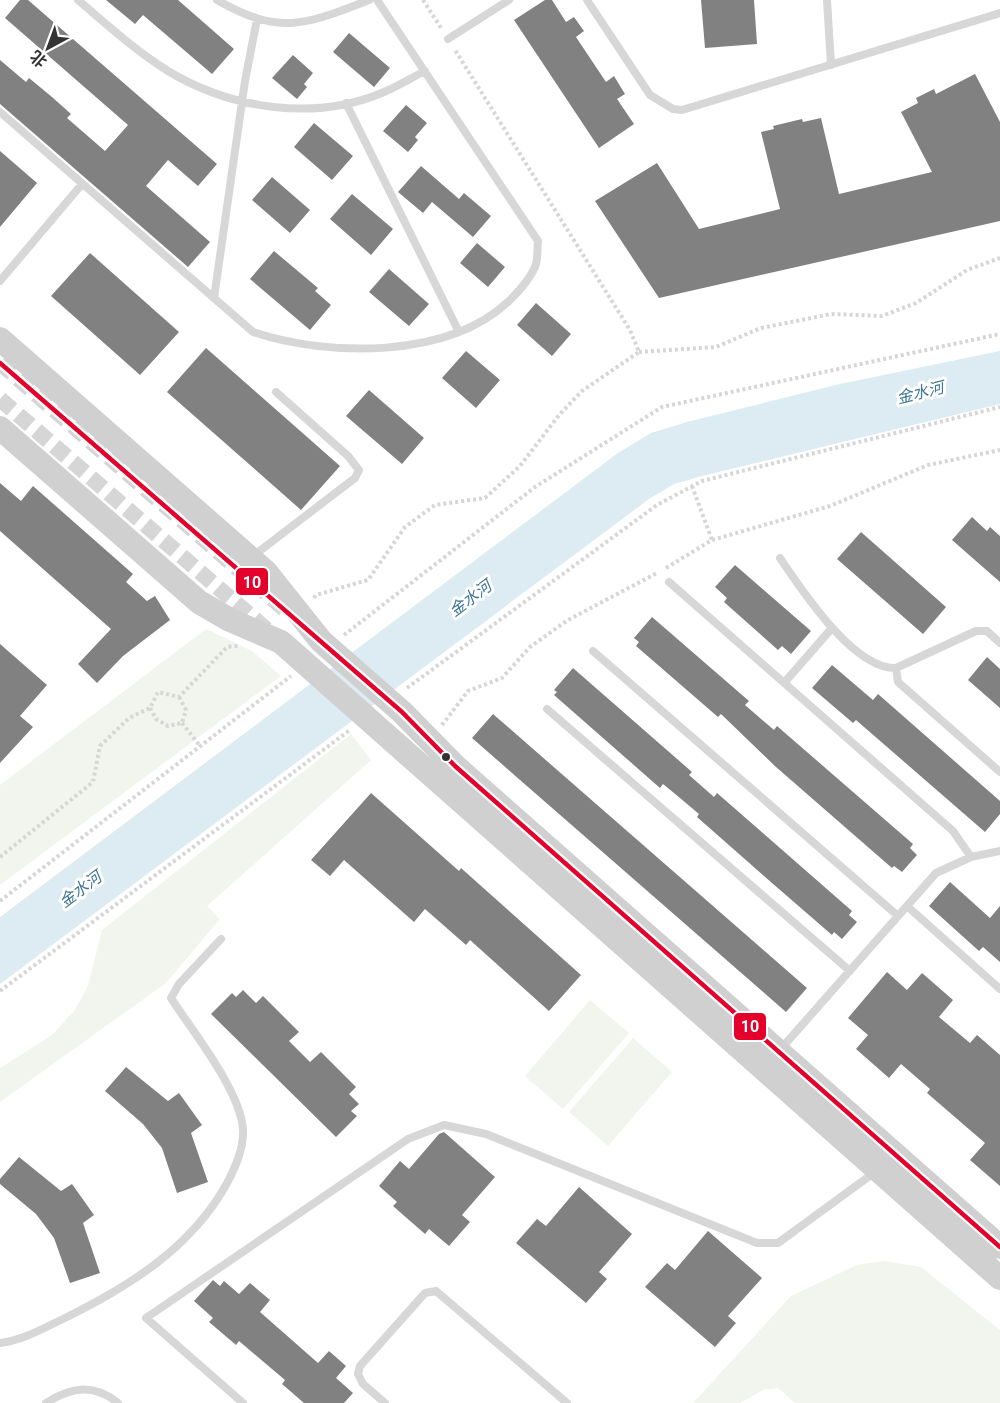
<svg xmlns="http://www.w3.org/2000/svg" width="1000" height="1403" viewBox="0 0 1000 1403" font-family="Roboto,'Noto Sans SC',sans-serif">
	<rect width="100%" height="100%" fill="#fff"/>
	<!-- green -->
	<path fill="#f1f5ed" d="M206,629L252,651L281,676L0,885V785Z
		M351,734L371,760L207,906L220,919L166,983L0,1102V1068L52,1035L74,1011L88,986L102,930Z
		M590,1000L629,1033L563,1109L525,1076Z
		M633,1038L672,1072L608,1146L569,1112Z
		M884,1261L921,1267L1000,1330V1403H795L778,1388L763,1390L740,1403H693L791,1296L857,1265Z"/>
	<!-- water -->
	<path fill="#ddebf3" d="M1000,351V404L702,476L674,484L649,499L0,984V917L618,453L651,433L687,422L840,384Z"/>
	<!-- building -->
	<path fill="#818181" d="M20,0H28L217,164L198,186L168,160L146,186L210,242L188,267L0,104V60L26,82L29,78L52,97L71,114L67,118L105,151L128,125L5,18Z
		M106,0H178L234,49L212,74L143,15L135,24Z
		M545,0H552L566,22L574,17L584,31L576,37L606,82L614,76L625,94L617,99L634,124L599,148L514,20Z
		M701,0H754L757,44L705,48Z
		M349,33L390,68L374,87L333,52Z
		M293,55L313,73L304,84L307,87L297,99L272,78Z
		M975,74L1000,122V221L659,298L595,201L657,163L699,229L780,209L761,132L774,129L773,126L802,119L803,122L821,118L839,194L932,172L901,112L918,103L916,98L934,89L936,94Z
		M406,105L427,123L415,137L418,140L408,152L383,131Z
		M314,123L353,156L332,180L294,147Z
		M0,151L37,183L0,227Z
		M421,166L459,199L464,193L491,216L473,237L432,202L423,213L398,192Z
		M272,177L310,210L290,233L252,200Z
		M352,194L393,229L371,255L330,219Z
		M477,243L505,267L488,287L460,263Z
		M274,251L318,288L315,291L331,305L310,330L250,279Z
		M90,253L179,332L140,375L51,296Z
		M389,269L429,304L409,326L369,292Z
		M536,303L571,334L552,356L517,325Z
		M206,348L340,466L301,510L167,392Z
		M466,351L500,380L476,408L442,378Z
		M369,390L424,438L402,464L346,416Z
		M0,483L21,501L33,486L133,574L126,582L147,601L155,596L170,620L123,656L97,683L78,664L111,629L0,531Z
		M972,517L987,531L990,527L1000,536V582L952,540Z
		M861,532L946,607L923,634L837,559Z
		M735,565L811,631L791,654L782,646L778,650L724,602L727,598L715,587Z
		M652,617L749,701L745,705L774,730L777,726L913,844L910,848L917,855L902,872L894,866L892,868L776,767L721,714L718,717L636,646L639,642L634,638Z
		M0,644L47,685L20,716L33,727L0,763Z
		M987,657L1000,669V708L968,680Z
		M832,665L873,700L878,694L1000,801V814L985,832L856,720L853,723L812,688Z
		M573,668L692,772L689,775L714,797L717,793L852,911L849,915L857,922L842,939L834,932L832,935L772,883L697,817L699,814L674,793L663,784L660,788L554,695L557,692L554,690Z
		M493,714L807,988L786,1012L472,738Z
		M371,793L459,871L461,868L581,975L549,1011L470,940L466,945L425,909L414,922L344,860L330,876L311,860Z
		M950,882L990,918L1000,906V962L983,947L979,951L929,906Z
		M887,972L907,990L922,973L953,1000L939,1017L970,1043L977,1035L1000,1055V1186L970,1160L985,1143L927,1093L930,1089L901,1064L889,1078L856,1049L868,1035L848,1018Z
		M243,990L256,1003L263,996L299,1032L289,1041L310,1062L321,1052L356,1087L349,1094L359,1104L351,1111L357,1116L336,1137L211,1014L232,993L236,997Z
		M126,1067L168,1101L179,1093L202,1125L191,1133L208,1182L177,1193L162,1148L143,1124L105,1091Z
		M444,1132L495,1177L462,1215L470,1222L449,1246L429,1229L425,1234L393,1206L397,1202L379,1186L400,1161L409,1169L439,1134Z
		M19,1157L61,1191L72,1184L94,1215L83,1223L100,1273L70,1283L54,1238L36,1214L0,1184V1179Z
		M579,1187L632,1234L599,1272L607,1279L586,1303L516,1243L537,1219L546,1226Z
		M708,1231L762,1278L728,1316L736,1323L715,1347L645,1287L667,1263L675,1270Z
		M213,1280L220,1286L224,1281L239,1294L250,1283L270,1300L260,1312L318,1363L329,1351L346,1366L336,1378L353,1393L344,1403H304L282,1384L285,1380L239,1341L236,1345L209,1322L213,1318L194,1301Z"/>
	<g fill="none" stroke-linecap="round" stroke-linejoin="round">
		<!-- street-tunnel -->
		<path stroke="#d6d6d6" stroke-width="16" stroke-dasharray="16 8" stroke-linecap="butt" d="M0,363L289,613
			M0,399L267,630"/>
		<!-- path -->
		<path stroke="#d6d6d6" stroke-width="4" stroke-dasharray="3 3" stroke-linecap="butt" d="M423,0L441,28
			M639,352L716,347L761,328L831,314L882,316L916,303L967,270L1000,258
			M692,486L712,540
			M666,568L712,540L830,506L928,465L1000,450
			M314,598L316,595L368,580L405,527L435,505L485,498L520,466L559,415L582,391L639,352L630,330L455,50
			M344,635L535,487L662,407L1000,334
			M407,688L657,505L702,481L1000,407
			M179,697L186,710L182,723
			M150,708L156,719L168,726L182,723
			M182,723L200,746
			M442,725L468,691L502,678L530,647L568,620L657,573
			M0,857L93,782L100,746L129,718L150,708L158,692L179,697L227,647L238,646
			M0,901L291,676
			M0,991L350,730"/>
		<!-- lane -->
		<path stroke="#d7d7d7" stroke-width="8" d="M78,0C107,25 136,51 168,71C231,109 315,122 384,92C398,86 411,78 425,71
			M217,0C280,36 305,25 369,0
			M587,0L650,95L673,109L682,110L1000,13
			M827,0L831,65
			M448,39L509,0
			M346,103L459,332
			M0,112L253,332C328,357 448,359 509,301C519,291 532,277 536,264C538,257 537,248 538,241L377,0
			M0,281L82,184
			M214,298L245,81L257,19
			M253,556L355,478L359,470L348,456L276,392
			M780,558C802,590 853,669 896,668L976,631H987L1000,643
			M669,582L953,831L971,857
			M593,651L898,916
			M896,668L898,682L1000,772
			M784,683L832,628
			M547,709L850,971
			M907,906L1000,989
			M779,1051L936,873L971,857L1000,851
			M0,1343C23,1340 42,1329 63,1319C128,1287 190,1249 226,1185C235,1168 244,1149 243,1129C240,1090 193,1032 171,998L179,984L221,939
			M46,1403C71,1387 94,1383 118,1403
			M243,1403L146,1318L408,1139L444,1125L486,1134L757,1243H778L875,1172
			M385,1403L363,1384L358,1374L360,1366L425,1293L436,1291L567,1403"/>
		<!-- secondary -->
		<path stroke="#d0d0d0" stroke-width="24" d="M0,339L266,572L321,641L402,712L455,766L1000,1247
			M0,428L199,602L230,620L281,642L1000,1278"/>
		<defs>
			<path id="bus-1" d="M0,363L402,712L455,766L1000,1247"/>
		</defs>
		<!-- bus-1 casing -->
		<use href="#bus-1" stroke="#fff" stroke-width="9"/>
		<!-- bus-1 -->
		<use href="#bus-1" stroke="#e4002b" stroke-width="4.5"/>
	</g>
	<!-- markers -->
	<circle fill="#333" stroke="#fff" stroke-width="2" cx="446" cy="757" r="5"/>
	<g text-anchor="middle" stroke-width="6" stroke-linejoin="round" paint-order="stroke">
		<!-- water labels -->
		<g font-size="16" font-style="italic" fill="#3f7597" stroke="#fff">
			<text transform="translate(920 392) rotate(-14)" y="6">金水河</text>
			<text transform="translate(470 598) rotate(-37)" y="6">金水河</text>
			<text transform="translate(80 889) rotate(-37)" y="6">金水河</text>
		</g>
	</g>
	<g stroke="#fff" stroke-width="2">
		<rect x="235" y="567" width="34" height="29" rx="6" fill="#e4002b"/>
		<rect x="733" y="1012" width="34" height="29" rx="6" fill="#e4002b"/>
	</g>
	<g font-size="16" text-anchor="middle" font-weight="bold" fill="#fff">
		<text x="252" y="588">10</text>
		<text x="750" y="1032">10</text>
	</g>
	<!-- north arrow -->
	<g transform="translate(48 48) rotate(221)" stroke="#ffffff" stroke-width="4.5" paint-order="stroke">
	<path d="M0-4.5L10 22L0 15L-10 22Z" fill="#333333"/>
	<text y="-9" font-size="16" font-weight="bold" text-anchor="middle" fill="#333333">北</text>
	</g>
</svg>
